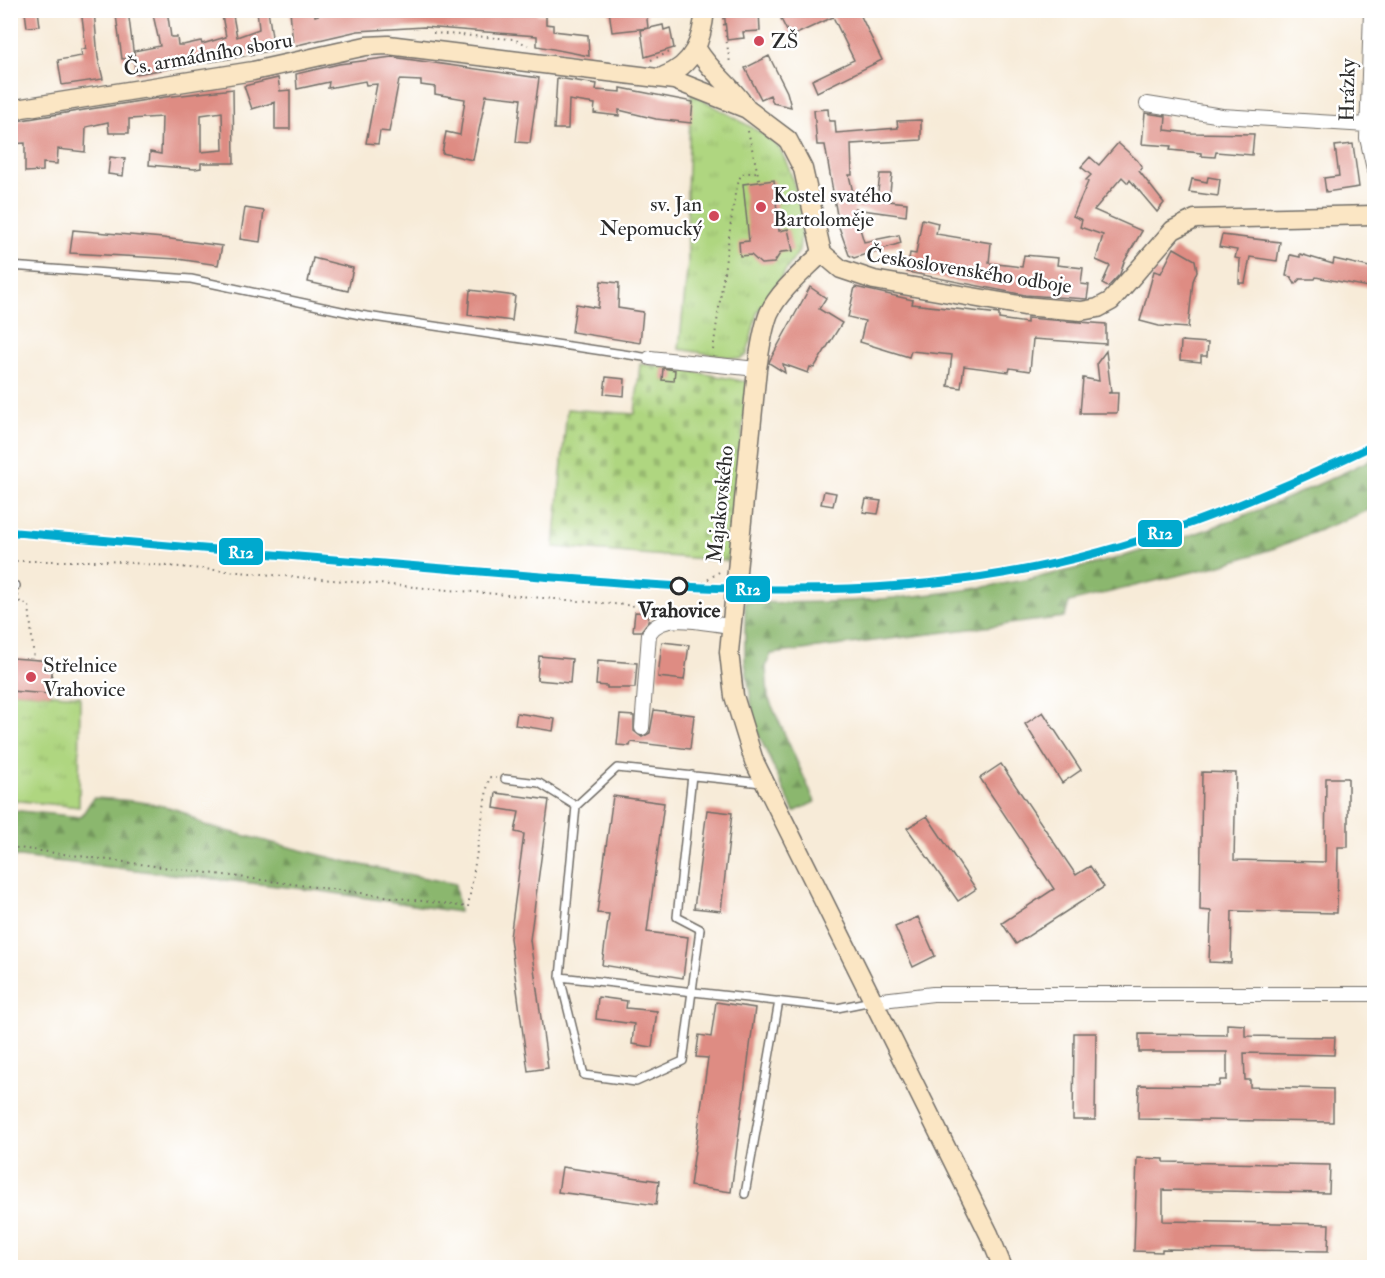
<svg xmlns="http://www.w3.org/2000/svg" width="1385" height="1278" viewBox="0 0 1385 1278" font-family="'IM FELL Double Pica',serif">
	<defs>
		<pattern id="grass-tufts" width="24" height="20" patternUnits="userSpaceOnUse" patternTransform="scale(1.5)"><rect width="24" height="20" fill="#afd680"/><path d="M3 7l-1-3M5 7V3M7 7l1-3M15 17l-1-3M17 17v-4M19 17l1-3" fill="none" stroke="#97b86f"/></pattern>
		<pattern id="forest-firs" width="22" height="20" patternUnits="userSpaceOnUse" patternTransform="scale(1.5)"><rect width="22" height="20" fill="#8bb76e"/><path d="M5 1l3.5 6h-7zM16 11l3.5 6h-7z" fill="#72955b"/></pattern>
		<pattern id="cemetery-stones" width="16" height="16" patternUnits="userSpaceOnUse" patternTransform="scale(1.5)"><rect width="16" height="16" fill="#afd680"/><path d="M2 7V4a2 2 0 0 1 4 0v3zM10 15v-3a2 2 0 0 1 4 0v3z" fill="#97b86f"/></pattern>
	</defs>
	<rect width="100%" height="100%" fill="#fff"/>
	<filter id="ink" filterUnits="userSpaceOnUse"><feTurbulence type="fractalNoise" baseFrequency=".0167" numOctaves="2"/><feDisplacementMap in="SourceGraphic" scale="12" xChannelSelector="R" yChannelSelector="G"/><feConvolveMatrix kernelMatrix="1 2 1 2 8 2 1 2 1" color-interpolation-filters="sRGB"/></filter>
	<filter id="wash" filterUnits="userSpaceOnUse"><feTurbulence type="fractalNoise" baseFrequency=".008" numOctaves="4" result="noise"/><feDisplacementMap in="SourceGraphic" scale="24" xChannelSelector="R" yChannelSelector="G"/><feGaussianBlur stdDeviation="1.35" result="paint"/><feColorMatrix in="noise" values="0 0 0 0 0 0 0 0 0 0 0 0 0 0 0 0 0 1.4 0 .05"/><feComposite in="paint" operator="in"/></filter>
	<g filter="url(#wash)">
		<rect width="100%" height="100%" fill="#f7ebd8"/>
		<!-- grass -->
		<path fill="url(#grass-tufts)" stroke="#6d8056" stroke-width="1.5" d="M691,93L765,135L780,149L789,168L803,214L799,251L757,313L747,355L740,359L679,349L688,262L687,192Z
			M10,691L80,696L79,807L11,800Z"/>
		<!-- forest -->
		<path fill="url(#forest-firs)" stroke="#5b714c" stroke-width="1.5" d="M1374,458V508L1275,548L1221,565L1069,602L1065,617L771,654L766,667L768,697L815,802L794,812L755,727L745,661V602C972,609 1171,559 1374,458Z
			M93,798C122,800 150,801 178,810C189,814 196,822 207,826L352,863L455,884L459,912L321,891L11,856V810L81,817Z"/>
		<!-- cemetery -->
		<path fill="url(#cemetery-stones)" stroke="#6d8056" stroke-width="1.5" d="M640,364L675,368L748,382L728,561L554,547L567,409L635,414Z"/>
		<g id="blocks">
			<!-- building -->
			<path fill="#de8c83" fill-rule="evenodd" d="M38,10L40,26L27,27L25,12Z
				M81,10H94L98,58L103,79L62,85L58,60L82,56L81,50L86,48Z
				M128,10L134,58L122,59L116,15Z
				M152,10H167L171,37H177L178,45H183L201,41L202,44L226,37L221,10H232L237,37L259,29L257,10H268L274,50L235,58L233,52V58L135,74L134,51L160,46Z
				M290,10H314L315,16L334,10H537V14L546,15V24L553,25V31L588,35L589,56L537,46V36L424,27L358,31L293,46Z
				M609,10H646L648,28L612,32Z
				M724,10H759L760,31L743,32L744,38L727,40Z
				M798,10H858L882,60L817,92L812,80L854,60L833,17L790,37L781,19Z
				M663,25L664,30L670,28L674,48L645,57L641,30Z
				M769,56L787,92L791,107L773,103L770,95L761,99L745,68Z
				M392,57L539,78L530,143L516,142L521,99L486,95L473,160L442,153L446,132L460,135L465,99L435,94V87L421,85V81L399,80L389,132L380,131L378,144L366,143L377,84L366,85L365,81L328,88L329,82L297,89L296,74L339,64Z
				M278,78L280,91L290,90V129H275V102L252,109L244,86Z
				M557,78L597,84L596,90L621,92V88L693,102L691,123L656,119L619,110V116L594,113L595,104L569,100L568,129H554Z
				M233,89L234,163H201V168L195,169L149,165L150,152L161,154L162,117L129,119V133H109L108,122L86,127L85,152L58,149L57,164L43,163V171L25,172V143L10,144V122L165,97ZM222,112L223,150L201,152V115Z
				M828,109L829,121H835L836,133L898,128L897,121L921,120V140L851,144L852,175H849L854,197L877,200L880,174H892L889,201L907,203L906,216L854,209L864,242L899,235L901,243L854,258L849,255L839,227L825,145H817L814,110Z
				M1145,113L1166,116L1165,130L1191,133L1254,134L1252,155L1216,152L1215,157L1201,156V153L1170,150L1171,146L1142,144Z
				M1118,143L1137,160L1142,167L1139,171L1164,203L1157,212L1130,180L1128,183L1122,177L1094,210L1142,231L1124,262L1120,274L1108,287L1102,284L1110,266L1096,260L1103,235L1080,227L1082,220L1073,216L1088,182L1086,180L1091,175L1081,167L1090,157L1099,165Z
				M1353,144L1359,187L1326,192L1324,178L1339,176L1335,146Z
				M110,157L125,159L123,176L108,174Z
				M1208,177L1220,179L1218,196L1189,192L1192,179L1207,182Z
				M774,180L779,231L788,229L793,251L781,252L774,263L761,264L751,255L740,256L739,242L749,241L743,184Z
				M245,208L264,211L260,242L240,239Z
				M922,219L938,223L936,234L991,243L989,263L1022,267L1024,255L1058,258L1057,265L1083,268L1081,284L1089,285L1087,299L1025,295L907,272L910,253L916,254Z
				M73,230L163,238L222,246L218,265L178,259L70,253Z
				M1222,235L1280,242L1277,261L1250,257L1245,283H1239L1240,259L1235,258L1237,250L1219,247Z
				M1174,248L1195,260L1197,271L1193,281L1188,328L1159,326L1140,321L1154,271L1161,273Z
				M1300,254L1333,264L1334,259L1374,268V288L1316,277L1315,279H1300L1295,284L1291,277L1286,276L1290,255L1300,257Z
				M313,258L353,268L348,291L308,282Z
				M601,281L619,283L618,308L643,312L640,343L572,332L576,304L598,308Z
				M810,287L826,298L819,309L842,323L814,368L810,367L808,373L783,364L785,373L769,363L770,360Z
				M855,287L913,300L912,304L999,314V319L1027,323V318L1106,324V344L1033,339L1030,371L1010,368L1009,372L964,366L961,388L948,386L952,355L911,351L909,357L860,342L865,321L848,317Z
				M470,290L515,296L512,321L468,315Z
				M1181,341L1208,343L1207,356H1201V362L1180,360Z
				M1106,351L1111,392L1108,393H1118L1117,413H1080L1083,378L1099,381L1097,363Z
				M663,368L675,370L674,381L662,380Z
				M606,377L625,379L624,396L604,394Z
				M824,491L836,493L833,506L821,504Z
				M866,499L881,501L878,514L863,512Z
				M635,612L649,613L648,622L641,631H633Z
				M662,642L689,645L684,680L658,677Z
				M539,656L572,659L570,683L537,680Z
				M12,658L53,661L50,694L10,691Z
				M598,660L637,663L635,688H607V686L596,685Z
				M654,710L694,715L690,749L631,742L630,746L617,745L620,715L634,716V731L642,737L650,733Z
				M1043,712L1081,770L1062,783L1025,724Z
				M517,713L555,719L553,731L515,725Z
				M1001,764L1076,875L1090,866L1104,887L1016,944L1002,923L1054,889L980,778Z
				M1202,772L1236,773L1234,860L1325,862L1326,778H1348V847H1338L1337,913L1232,911L1231,963L1209,962L1211,911L1200,910Z
				M496,793L549,800L530,940L548,1068L528,1071L510,938L524,834L515,832L519,812L494,808Z
				M613,796L664,803L647,932L688,937L683,978L602,965L609,914L597,913Z
				M707,810L732,813L721,911L694,908Z
				M927,816L976,889L958,901L907,828Z
				M918,917L935,956L913,967L895,927Z
				M598,997L627,1001L626,1008L657,1011L652,1047L632,1044L634,1024L596,1019Z
				M716,1002L755,1008L731,1192L690,1186L708,1058L696,1057L699,1035L711,1037Z
				M1227,1024L1245,1025V1036L1335,1037L1334,1055L1244,1053L1245,1080H1250V1087L1333,1089V1122L1138,1119L1139,1085L1219,1086L1220,1080H1227V1052H1139V1034L1227,1035Z
				M1074,1033H1096L1095,1120H1073Z
				M1137,1158L1164,1159V1162L1330,1165L1329,1193L1163,1190V1221L1329,1224L1328,1251L1162,1249V1252L1134,1251Z
				M562,1167L659,1181L656,1205L558,1192Z"/>
		</g>
	</g>
	<g filter="url(#ink)">
		<use href="#blocks" fill-opacity="0" stroke="#726e68" stroke-width="1.5"/>
		<g fill="none" stroke-linecap="round" stroke-linejoin="round">
			<defs>
				<path id="lane" d="M10,266L191,279L360,315L650,358
					M10,585L16,586
					M692,775L677,917L700,929L683,1061L636,1082L584,1075L560,977L576,806L617,768L762,783
					M505,779L539,783L576,806
					M560,977L837,1008L872,1001
					M745,1194L779,1001"/>
				<path id="street" d="M1371,10L1367,138L1374,169
					M1147,104L1222,116L1367,125
					M650,358L757,369
					M642,728L649,634C662,610 707,624 730,626
					M874,1001L933,994H1374"/>
				<path id="secondary" d="M697,49C710,72 733,86 747,109
					M664,76C694,65 702,40 705,10
					M10,110L253,71L366,46L388,45L674,80L747,109L788,140L803,169L822,253L841,269L874,280L1024,306L1081,311L1098,308L1111,301L1173,230L1195,219L1374,215
					M822,253C804,271 780,290 769,313C762,331 760,351 757,369L729,652L734,696L754,761L989,1234L1003,1268"/>
			</defs>
			<!-- lane casing -->
			<use href="#lane" stroke="#726e68" stroke-width="10"/>
			<!-- street casing -->
			<use href="#street" stroke="#726e68" stroke-width="16"/>
			<!-- secondary casing -->
			<use href="#secondary" stroke="#726e68" stroke-width="21"/>
			<!-- path -->
			<path stroke="#726e68" stroke-width="2" stroke-dasharray="1.5 4.5" stroke-linecap="butt" d="M722,12L730,63
				M433,33L513,39L528,45
				M651,60L670,52
				M748,131L760,183
				M713,350L735,194L741,174L757,172
				M10,561H109L637,606L656,610
				M703,583L719,572
				M18,595L20,602L29,605L34,660
				M10,847L468,907L489,777L496,778"/>
			<!-- lane -->
			<use href="#lane" stroke="#fff" stroke-width="7"/>
			<!-- street -->
			<use href="#street" stroke="#fff" stroke-width="14"/>
			<!-- secondary -->
			<use href="#secondary" stroke="#fbe6c4" stroke-width="18"/>
			<defs>
				<path id="rail-1" d="M10,532C173,546 335,560 498,573C667,587 837,602 1006,573C1135,551 1257,501 1374,445"/>
			</defs>
			<!-- rail-1 casing -->
			<use href="#rail-1" stroke="#fff" stroke-width="12"/>
			<!-- rail-1 -->
			<use href="#rail-1" stroke="#00a9ce" stroke-width="8"/>
		</g>
	</g>
	<!-- markers -->
	<g fill="#d1495b" stroke="#fff" stroke-width="2">
		<circle cx="759" cy="41" r="6"/>
		<circle cx="761" cy="207" r="6"/>
		<circle cx="714" cy="216" r="6"/>
		<circle cx="31" cy="677" r="6"/>
	</g>
	<circle fill="#fff" stroke="#2b2b2b" stroke-width="3" cx="679" cy="586" r="8"/>
	<g text-anchor="middle" stroke-width="5" stroke-linejoin="round" paint-order="stroke">
		<!-- poi labels -->
		<g font-size="21" fill="#2b2b2b" stroke="#fff" text-anchor="start">
			<text x="771" y="48">ZŠ</text>
			<text x="773" y="202">Kostel svatého<tspan x="773" dy="24">Bartoloměje</tspan></text>
			<text x="702" y="211" text-anchor="end">sv. Jan<tspan x="702" dy="24">Nepomucký</tspan></text>
			<text x="43" y="672">Střelnice<tspan x="43" dy="24">Vrahovice</tspan></text>
		</g>
		<!-- street labels -->
		<g font-size="21" fill="#2b2b2b" stroke="#fff">
			<text transform="translate(208 54) rotate(-10)" y="7">Čs. armádního sboru</text>
			<text transform="translate(1347 90) rotate(-89)" y="7">Hrázky</text>
			<text transform="translate(969 270) rotate(9)" y="7">Československého odboje</text>
			<text transform="translate(720 504) rotate(-84)" y="7">Majakovského</text>
		</g>
		<!-- stop labels -->
		<g font-size="21" font-weight="bold" fill="#2b2b2b" stroke="#fff">
			<text x="679" y="617">Vrahovice</text>
		</g>
	</g>
	<g stroke="#fff" stroke-width="2">
		<rect x="1137" y="519" width="46" height="29" rx="6" fill="#00a9ce"/>
		<rect x="218" y="537" width="46" height="29" rx="6" fill="#00a9ce"/>
		<rect x="725" y="575" width="46" height="28" rx="6" fill="#00a9ce"/>
	</g>
	<g font-size="16" text-anchor="middle" font-weight="bold" fill="#fff">
		<text x="1160" y="539">R12</text>
		<text x="241" y="558">R12</text>
		<text x="748" y="595">R12</text>
	</g>
	<!-- margin -->
	<rect width="1385" height="1278" fill="none" stroke="#fff" stroke-width="36"/>
</svg>
